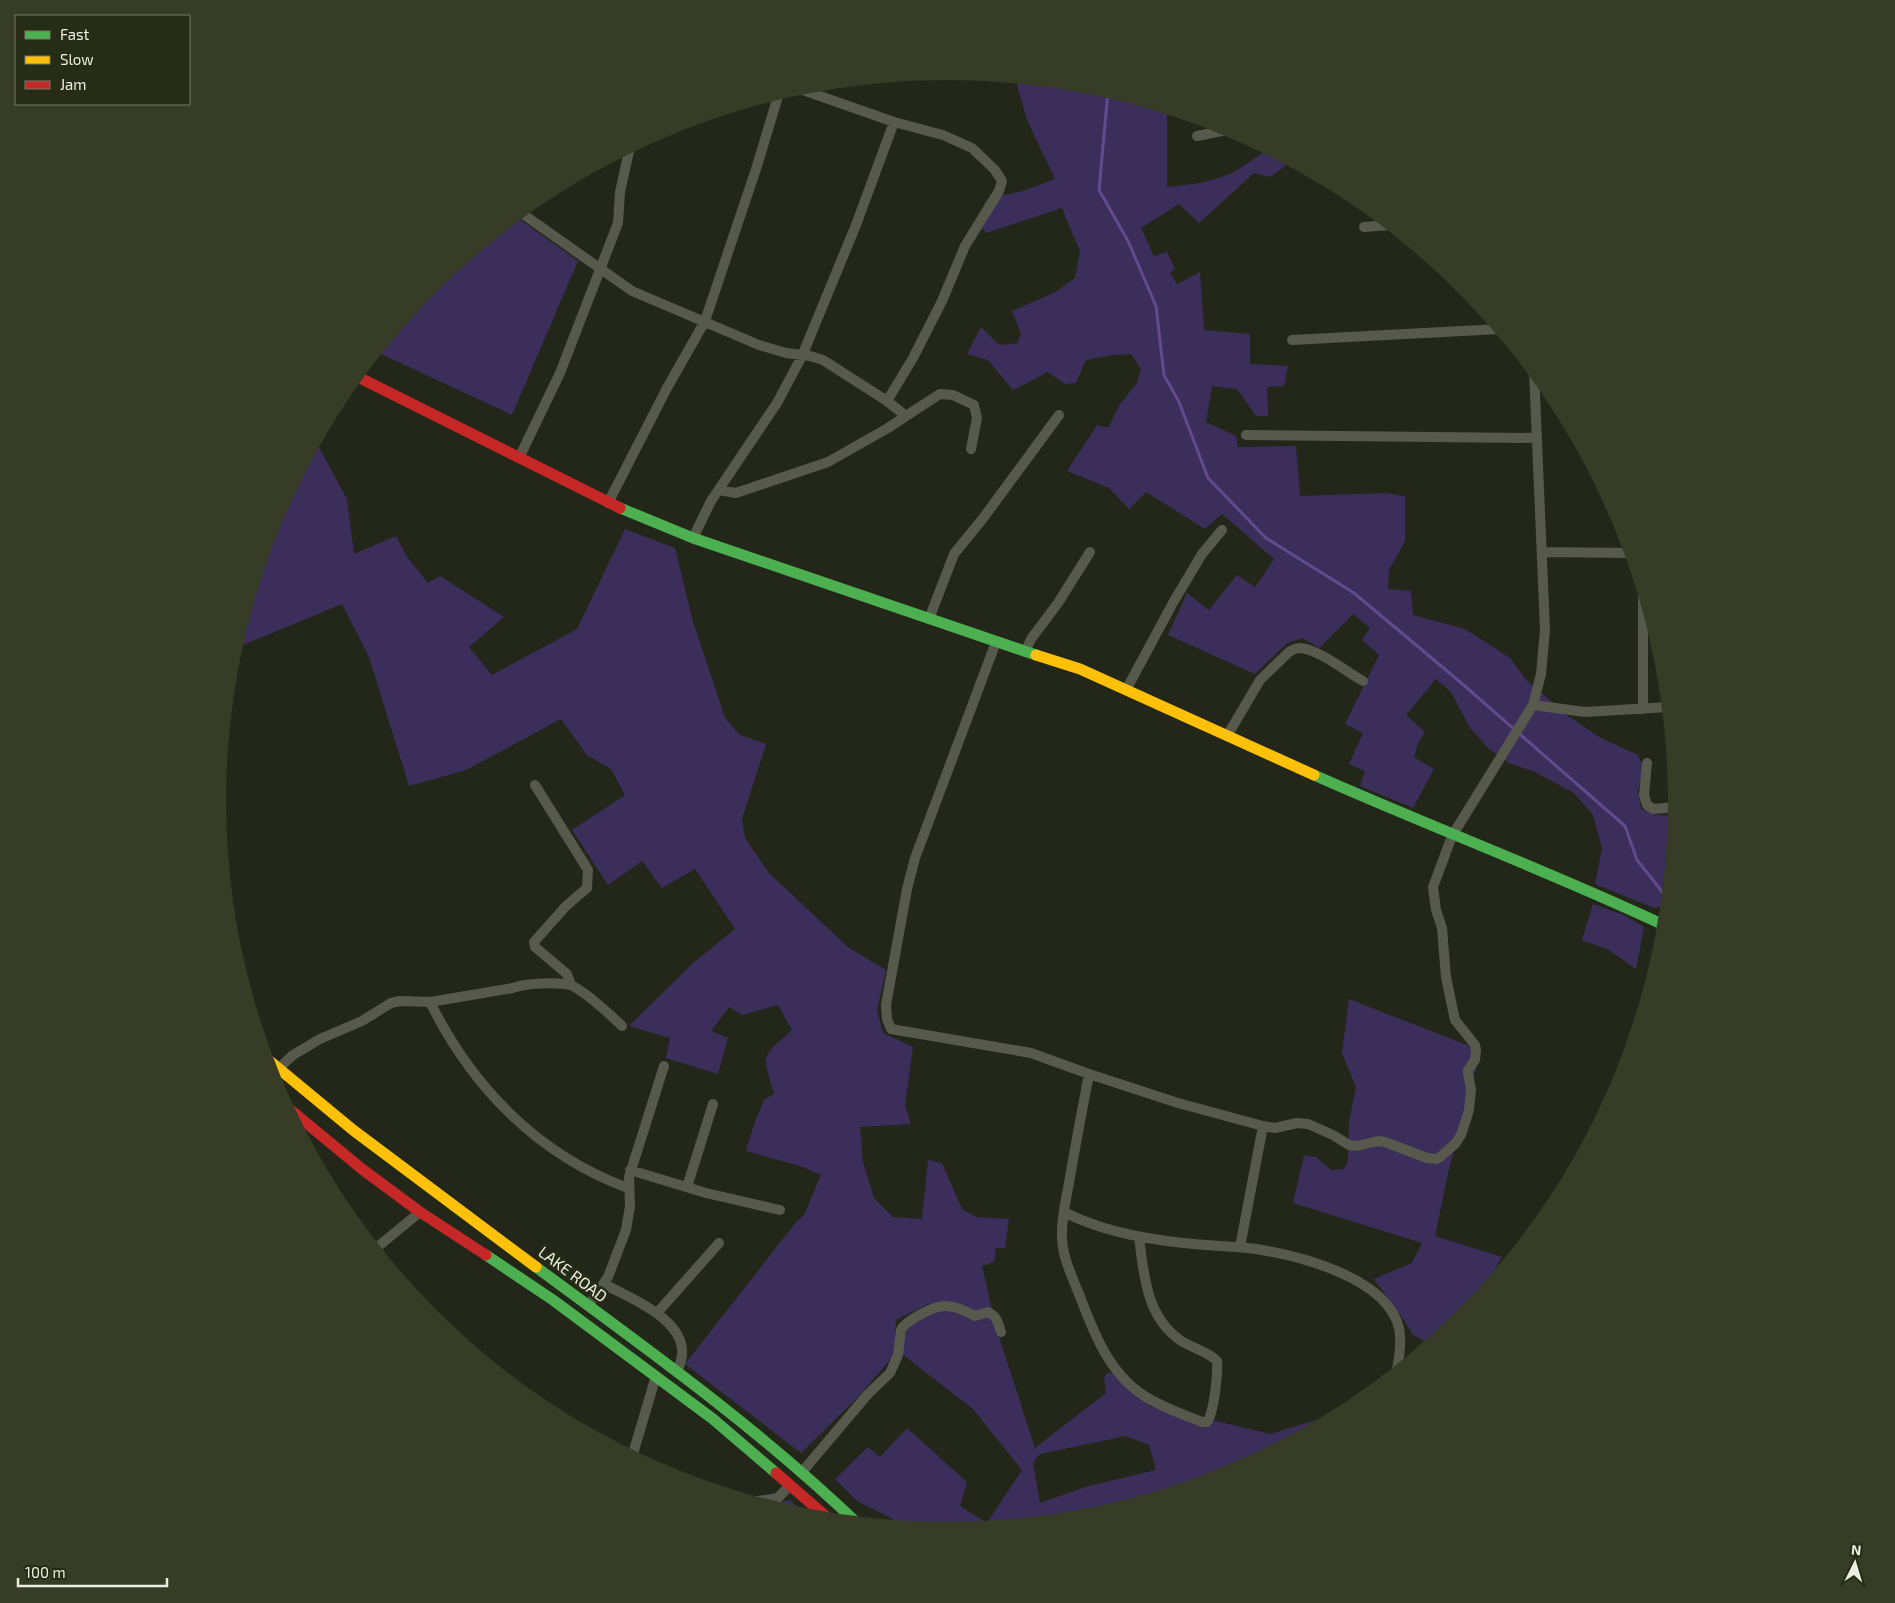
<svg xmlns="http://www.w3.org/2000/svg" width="1895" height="1603" viewBox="0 0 1895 1603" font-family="'Exo 2',sans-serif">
	<rect width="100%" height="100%" fill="#23271a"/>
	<!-- green -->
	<path fill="#3c2e5a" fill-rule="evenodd" d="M1015,78L1090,85L1167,109V187C1189,185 1212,182 1232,173C1245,166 1256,156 1269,150L1292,161L1270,177L1254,173L1199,223L1179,204L1141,228L1154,256L1167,252L1175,269L1170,273L1177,284L1200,272L1204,330L1250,334V364L1288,366L1284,386L1267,387L1268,416H1256L1237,389L1212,386L1206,422L1236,436L1238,447L1296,446L1300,496L1385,493L1405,496V541L1389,570L1388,589L1411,591L1413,615L1465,629L1510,658L1526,680L1568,716L1599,737L1638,755L1643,767L1638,791L1641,809L1657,815L1671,816L1676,819L1667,910L1661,907L1654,908L1595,884L1602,848L1593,815L1574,793L1533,771L1511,764L1489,749L1470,728L1451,692L1436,679L1406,715L1425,732L1418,743L1414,757L1434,769L1413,808L1360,786L1365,771L1349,764L1363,733L1345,724L1379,655L1362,640L1370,628L1353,614L1319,648L1303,638L1287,643L1255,674L1168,635L1187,593L1209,610L1237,575L1255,587L1274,559L1222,514L1205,529L1146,492L1129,509L1109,488L1067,471L1097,425L1108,428L1120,404L1137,383L1141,369L1131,354L1112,355L1086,360L1076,383L1065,384L1048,372L1013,390L988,360L967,354L981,327L999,345L1018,343L1021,333L1012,311L1054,293L1075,278L1080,252L1062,208L986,233L977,221L987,199L1023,191L1055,179L1027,120Z
		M515,216L578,261L512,415L377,352L431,285Z
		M316,442L347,499L354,554L396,536L407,557L428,583L440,576L504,617L469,647L492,675L577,629L625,529L675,548L693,622L725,718L740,735L766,744L742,819L745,838L769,873L849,948L886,970L877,1010L883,1033L913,1047L905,1105L911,1124L860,1127L863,1162L874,1198L893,1217L922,1219L928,1160L942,1163L962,1209L976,1217L1009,1219L1005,1248H996L994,1262L982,1266L992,1309L974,1313L944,1301L926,1305L896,1320L894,1355L858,1397L801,1453L685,1364L796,1222L804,1215L821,1175L800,1166L746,1151L754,1124L764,1100L774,1094C762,1052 760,1059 792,1030L778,1005L742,1015L729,1007L711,1031L728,1038L718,1074L666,1058L670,1038L629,1026L693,963L735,929L695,869L662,888L642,861L608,885L572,830L625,795L611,769L587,755L561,719L466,770L409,786L369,657L342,604L238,647L236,642L273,522Z
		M1593,904L1624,915L1644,927L1636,969L1609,950L1582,940Z
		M1349,999L1472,1047L1478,1061L1448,1173L1435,1236L1502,1257L1478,1297L1480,1298L1464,1318L1431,1345L1412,1334L1404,1320L1374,1279L1412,1263L1422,1243L1293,1203L1304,1155L1316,1157L1331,1170L1344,1169L1348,1161L1349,1121L1356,1087L1342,1053Z
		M938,1309L993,1318L1035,1448L1106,1393L1104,1378L1107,1373C1128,1372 1139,1393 1151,1407L1160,1401L1191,1415L1270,1434L1316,1420L1326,1423L1227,1476L1090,1518L947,1532L901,1527L891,1518L857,1501L835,1479L868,1447L880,1457L907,1428L967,1482L960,1506L987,1523L1022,1470L973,1409L902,1354C907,1320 909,1325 938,1309ZM1126,1436L1149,1445L1156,1470L1088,1486L1040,1503L1033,1462L1040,1454Z
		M790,1500L809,1518L765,1506Z"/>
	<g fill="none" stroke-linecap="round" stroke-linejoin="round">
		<!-- stream -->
		<path stroke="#614a8e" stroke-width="3" d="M1108,91L1099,190L1128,241L1156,306L1164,375L1179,402L1208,478L1266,538L1354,593L1459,681L1625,826L1637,860L1668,899
			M1655,973V966L1664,941"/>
		<!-- street -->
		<path stroke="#56594c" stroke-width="10" d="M797,88L894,122L943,135L972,148L995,170L1002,181L999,191L965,246L942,301L913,358L887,401
			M1197,136L1232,129
			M520,212L632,291L759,345L786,353L810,356L823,360L887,401L906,416L940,394L953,395L974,405L977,418L971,449
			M1364,227L1390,225
			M1292,340L1500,329
			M1246,435L1537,438
			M519,458L560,373L618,223L620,192L630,147
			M719,490L736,493L828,462L888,428L906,416
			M608,503L667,388L705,321L757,166L779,93
			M693,538L711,501L777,403L802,356L856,225L894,122
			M1542,552L1632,553
			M929,619L954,554L984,517L1059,415
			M996,642L915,858L907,889L886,1005L887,1019L891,1029L1031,1053L1089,1074L1178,1103L1263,1126L1275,1128L1297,1123L1308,1124L1333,1135L1349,1145L1357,1146L1378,1141L1385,1142L1427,1158L1436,1159L1440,1157L1455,1144L1461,1135L1469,1110L1471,1089L1468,1074V1070L1475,1060L1476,1050L1475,1045L1455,1020L1446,977L1442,928L1436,910L1433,887L1452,836L1533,705L1541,674L1545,630L1534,371
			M1025,652L1031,639L1058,603L1090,552
			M1126,690L1174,601L1202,554L1222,530
			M1533,705L1585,712L1668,707
			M1643,709V592
			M1227,736L1260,680L1289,652C1292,650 1296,648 1300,648C1318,649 1347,672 1363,681
			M1647,763L1644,795L1647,805L1653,809L1677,807
			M535,785L588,870L587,888L566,906L534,942L535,947L567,974L571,985
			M430,1002C472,1087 538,1155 628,1188
			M278,1069L293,1055L320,1039L362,1021L391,1003L400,1001L430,1002L513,988C525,983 557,982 570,985C581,988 613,1017 622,1026
			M1089,1074C1082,1111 1075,1147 1069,1183C1066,1199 1062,1216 1062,1232C1061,1254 1071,1274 1079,1294C1093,1331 1108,1372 1143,1395C1161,1407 1182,1414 1202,1422H1207C1214,1413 1218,1373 1217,1361C1208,1351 1191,1348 1180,1340C1146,1316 1144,1275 1139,1237
			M630,1170L706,1193L780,1210
			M687,1187L713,1104
			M1064,1212C1101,1231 1144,1239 1184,1243C1208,1246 1233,1246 1256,1249C1301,1256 1387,1278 1399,1328C1402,1342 1399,1360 1396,1374
			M1240,1247L1263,1126
			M375,1249L420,1212
			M604,1284C630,1298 679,1317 682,1349C683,1357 680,1365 677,1372
			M588,1306L608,1277L626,1230L630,1206L629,1177L664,1066
			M657,1313L719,1243
			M632,1457L656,1376
			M802,1472L868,1394L890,1373L898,1355L901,1330C904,1324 910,1321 916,1317C939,1303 950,1302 975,1316L988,1312C997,1316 998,1323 1001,1332
			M752,1502L778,1498L789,1486"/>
		<!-- fast -->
		<path stroke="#4caf50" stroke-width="11" d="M620,508L693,538L1036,655
			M1314,775C1431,827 1551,872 1666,926
			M486,1255L553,1300L713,1419L776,1473
			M536,1267C646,1348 758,1428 857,1523"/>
		<!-- slow -->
		<path stroke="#ffc107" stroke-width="11" d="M1036,655L1080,669L1314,775
			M266,1058L353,1130L536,1267"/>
		<!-- jam -->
		<path stroke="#c62828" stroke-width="11" d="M356,376L620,508
			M287,1107L362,1169L420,1212L486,1255
			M776,1473L830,1520"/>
	</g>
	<g text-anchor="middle" stroke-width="5" stroke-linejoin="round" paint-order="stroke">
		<!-- street labels -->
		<g font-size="16" fill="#ebefe1" stroke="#262c15">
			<text transform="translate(573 1274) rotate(37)" y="6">LAKE ROAD</text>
		</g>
	</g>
	<!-- crop -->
	<path d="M0 0H1895V1603H0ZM226 801a721 721 0 1 1 1442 0a721 721 0 1 1-1442 0Z" fill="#363c25" fill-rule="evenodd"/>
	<!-- legend -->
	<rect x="15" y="15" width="175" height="90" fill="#262c15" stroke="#757a67"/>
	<rect x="25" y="31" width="25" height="8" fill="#4caf50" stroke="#757a67"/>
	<text x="60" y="40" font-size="15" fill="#ebefe1">Fast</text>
	<rect x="25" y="56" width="25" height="8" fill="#ffc107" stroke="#757a67"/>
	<text x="60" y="65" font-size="15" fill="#ebefe1">Slow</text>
	<rect x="25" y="81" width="25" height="8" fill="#c62828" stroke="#757a67"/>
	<text x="60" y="90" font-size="15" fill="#ebefe1">Jam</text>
	<!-- north arrow -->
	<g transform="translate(1855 1563) rotate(5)" stroke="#262c15" stroke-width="4" paint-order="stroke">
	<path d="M0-4L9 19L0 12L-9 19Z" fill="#ebefe1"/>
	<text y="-8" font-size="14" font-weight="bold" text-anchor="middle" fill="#ebefe1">N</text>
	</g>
	<!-- scale -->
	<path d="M18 1578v8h149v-8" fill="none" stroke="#ebefe1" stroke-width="2.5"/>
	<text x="25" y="1578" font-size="15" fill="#ebefe1" stroke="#262c15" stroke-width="4" paint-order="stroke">100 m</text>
</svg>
